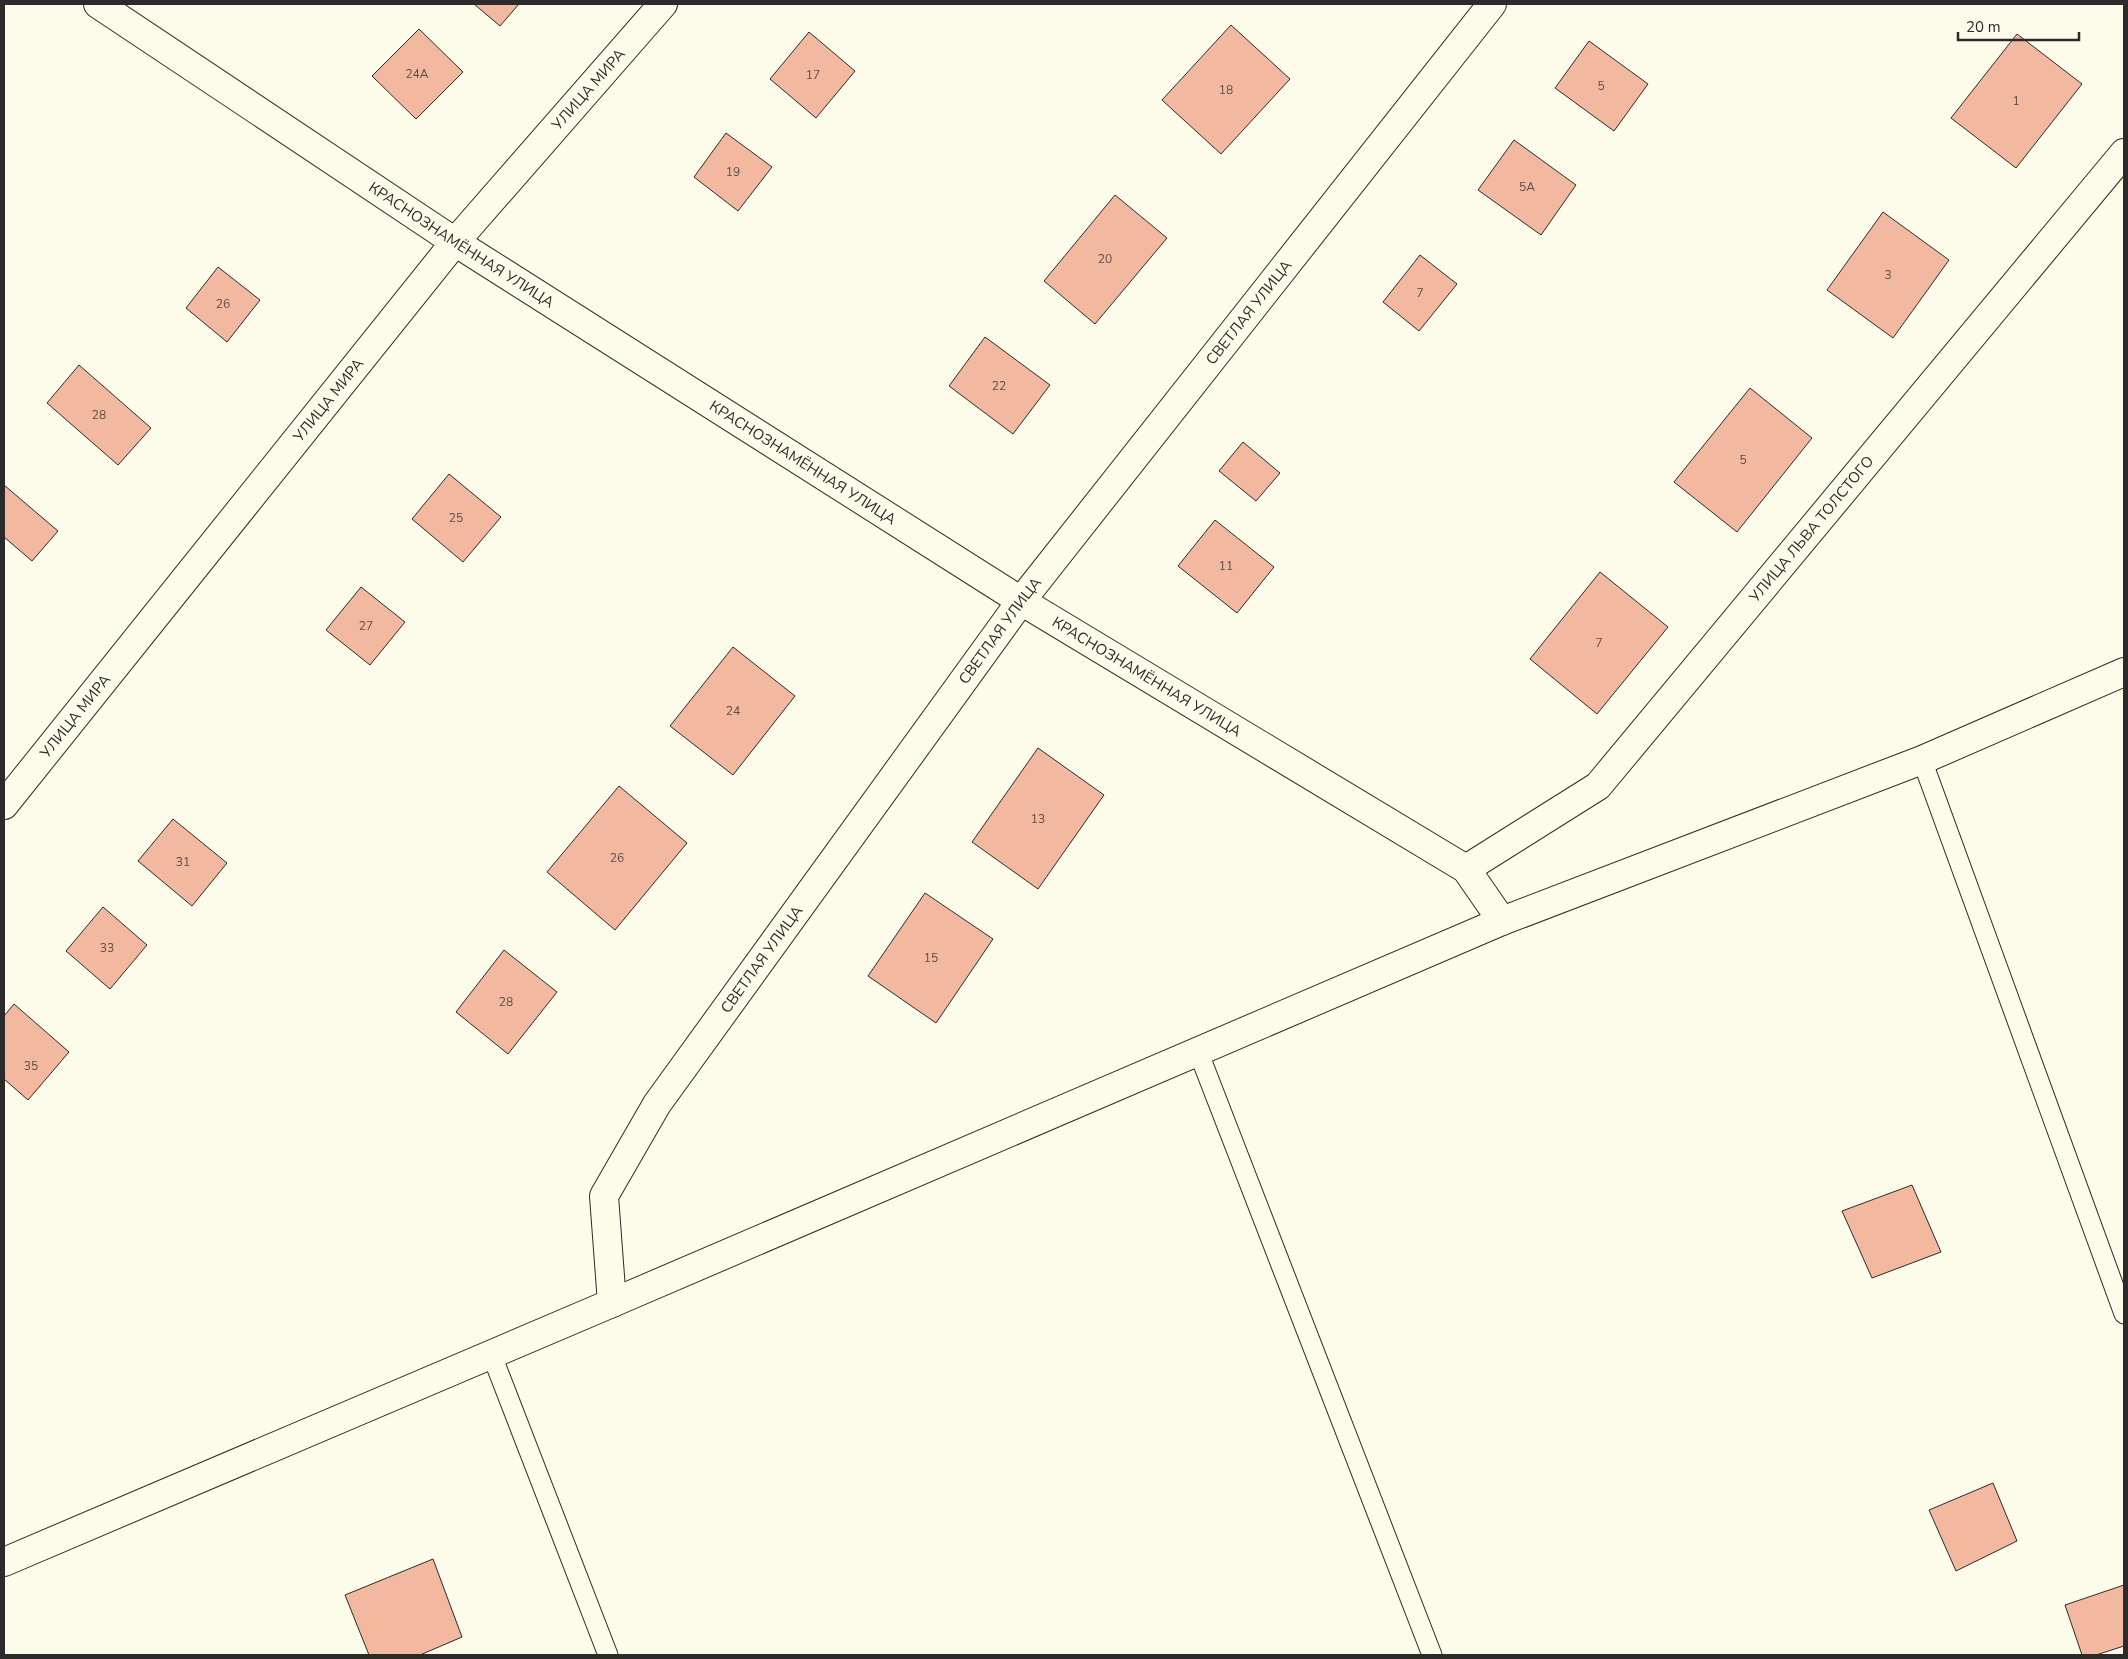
<svg xmlns="http://www.w3.org/2000/svg" width="2128" height="1659" viewBox="0 0 2128 1659" font-family="'Nunito Sans',sans-serif">
	<rect width="100%" height="100%" fill="#fdfbea"/>
	<!-- building -->
	<path fill="#f2b8a0" stroke="#2b2b2b" d="M474,4H519L500,26Z
		M1231,25L1290,79L1221,154L1162,100Z
		M419,29L463,72L416,119L372,76Z
		M809,32L855,71L816,118L770,79Z
		M2017,34L2082,84L2016,168L1951,118Z
		M1589,41L1648,84L1614,131L1555,88Z
		M726,133L772,167L738,211L694,177Z
		M1514,140L1576,185L1541,235L1478,190Z
		M1115,195L1167,238L1095,324L1044,281Z
		M1883,212L1949,260L1893,338L1827,290Z
		M1420,255L1457,284L1419,331L1383,302Z
		M218,267L260,300L227,342L186,308Z
		M985,337L1050,385L1013,434L949,386Z
		M79,365L151,428L118,465L47,403Z
		M1750,388L1812,438L1737,532L1674,482Z
		M1243,442L1280,473L1256,501L1219,471Z
		M449,474L501,517L463,562L412,519Z
		M4,485L58,531L32,561L4,537Z
		M1215,520L1274,567L1237,613L1178,566Z
		M1600,572L1668,627L1597,714L1530,659Z
		M361,587L405,622L370,665L326,630Z
		M733,647L795,696L733,775L670,726Z
		M1038,748L1104,795L1038,889L972,842Z
		M619,786L687,843L615,930L547,872Z
		M173,819L227,863L192,906L138,861Z
		M925,893L993,939L936,1023L868,976Z
		M103,907L147,945L110,989L66,951Z
		M504,950L557,992L508,1054L456,1012Z
		M14,1004L69,1052L28,1100L4,1079V1016Z
		M1912,1185L1941,1252L1872,1278L1842,1211Z
		M1993,1483L2017,1541L1956,1571L1929,1510Z
		M433,1559L462,1637L420,1655H369L345,1595Z
		M2124,1585V1646L2096,1655H2082L2065,1605Z"/>
	<g fill="none" stroke-linecap="round" stroke-linejoin="round">
		<defs>
			<path id="service" d="M1922,760L2124,1314
				M1198,1051L1432,1655
				M491,1353L608,1655"/>
			<g id="minor">
				<path id="s1" d="M98,4L455,242L1021,601L1466,869L1502,921"/>
				<path id="s2" d="M4,805L455,242L663,4"/>
				<path id="s3" d="M1466,869L1598,786L2124,153"/>
				<path id="s4" d="M612,1303L604,1196L657,1104L1021,601L1492,4"/>
			</g>
			<path id="tertiary" d="M4,1562L612,1303L1502,921L1922,760L2124,672"/>
		</defs>
		<!-- service casing -->
		<use href="#service" stroke="#2b2b2b" stroke-width="21"/>
		<!-- minor casing -->
		<use href="#minor" stroke="#2b2b2b" stroke-width="30"/>
		<!-- tertiary casing -->
		<use href="#tertiary" stroke="#2b2b2b" stroke-width="30"/>
		<!-- service -->
		<use href="#service" stroke="#fdfbea" stroke-width="19"/>
		<!-- minor -->
		<use href="#minor" stroke="#fdfbea" stroke-width="28"/>
		<!-- tertiary -->
		<use href="#tertiary" stroke="#fdfbea" stroke-width="28"/>
	</g>
	<g text-anchor="middle" stroke-width="4" stroke-linejoin="round" paint-order="stroke">
		<!-- number labels -->
		<g font-size="12" fill="#5d4e48">
			<text x="417" y="78">24А</text>
			<text x="813" y="79">17</text>
			<text x="1601" y="90">5</text>
			<text x="1226" y="94">18</text>
			<text x="2016" y="105">1</text>
			<text x="733" y="176">19</text>
			<text x="1527" y="191">5А</text>
			<text x="1105" y="263">20</text>
			<text x="1888" y="279">3</text>
			<text x="1420" y="297">7</text>
			<text x="223" y="308">26</text>
			<text x="999" y="390">22</text>
			<text x="99" y="419">28</text>
			<text x="1743" y="464">5</text>
			<text x="456" y="522">25</text>
			<text x="1226" y="570">11</text>
			<text x="366" y="630">27</text>
			<text x="1599" y="647">7</text>
			<text x="733" y="715">24</text>
			<text x="1038" y="823">13</text>
			<text x="617" y="862">26</text>
			<text x="183" y="866">31</text>
			<text x="107" y="952">33</text>
			<text x="931" y="962">15</text>
			<text x="506" y="1006">28</text>
			<text x="31" y="1070">35</text>
		</g>
		<!-- street labels -->
		<g font-size="15" fill="#2b2b2b" stroke="#fdfbea">
			<text dy="5" stroke="none"><textPath href="#s2" startOffset="924">УЛИЦА МИРА</textPath></text>
			<text dy="5" stroke="none"><textPath href="#s1" startOffset="436">КРАСНОЗНАМЁННАЯ УЛИЦА</textPath></text>
			<text dy="5" stroke="none"><textPath href="#s4" startOffset="1202">СВЕТЛАЯ УЛИЦА</textPath></text>
			<text dy="5" stroke="none"><textPath href="#s2" startOffset="519">УЛИЦА МИРА</textPath></text>
			<text dy="5" stroke="none"><textPath href="#s1" startOffset="841">КРАСНОЗНАМЁННАЯ УЛИЦА</textPath></text>
			<text dy="5" stroke="none"><textPath href="#s3" startOffset="490">УЛИЦА ЛЬВА ТОЛСТОГО</textPath></text>
			<text dy="5" stroke="none"><textPath href="#s4" startOffset="798">СВЕТЛАЯ УЛИЦА</textPath></text>
			<text dy="5" stroke="none"><textPath href="#s1" startOffset="1246">КРАСНОЗНАМЁННАЯ УЛИЦА</textPath></text>
			<text dy="5" stroke="none"><textPath href="#s2" startOffset="114">УЛИЦА МИРА</textPath></text>
			<text dy="5" stroke="none"><textPath href="#s4" startOffset="392">СВЕТЛАЯ УЛИЦА</textPath></text>
		</g>
	</g>
	<!-- border -->
	<rect width="2128" height="1659" fill="none" stroke="#2b2b2b" stroke-width="10"/>
	<!-- scale -->
	<path d="M1958 32v8h121v-8" fill="none" stroke="#2b2b2b" stroke-width="2.5"/>
	<text x="1966" y="32" font-size="15" fill="#2b2b2b" stroke="#fdfbea" stroke-width="4" paint-order="stroke">20 m</text>
</svg>
